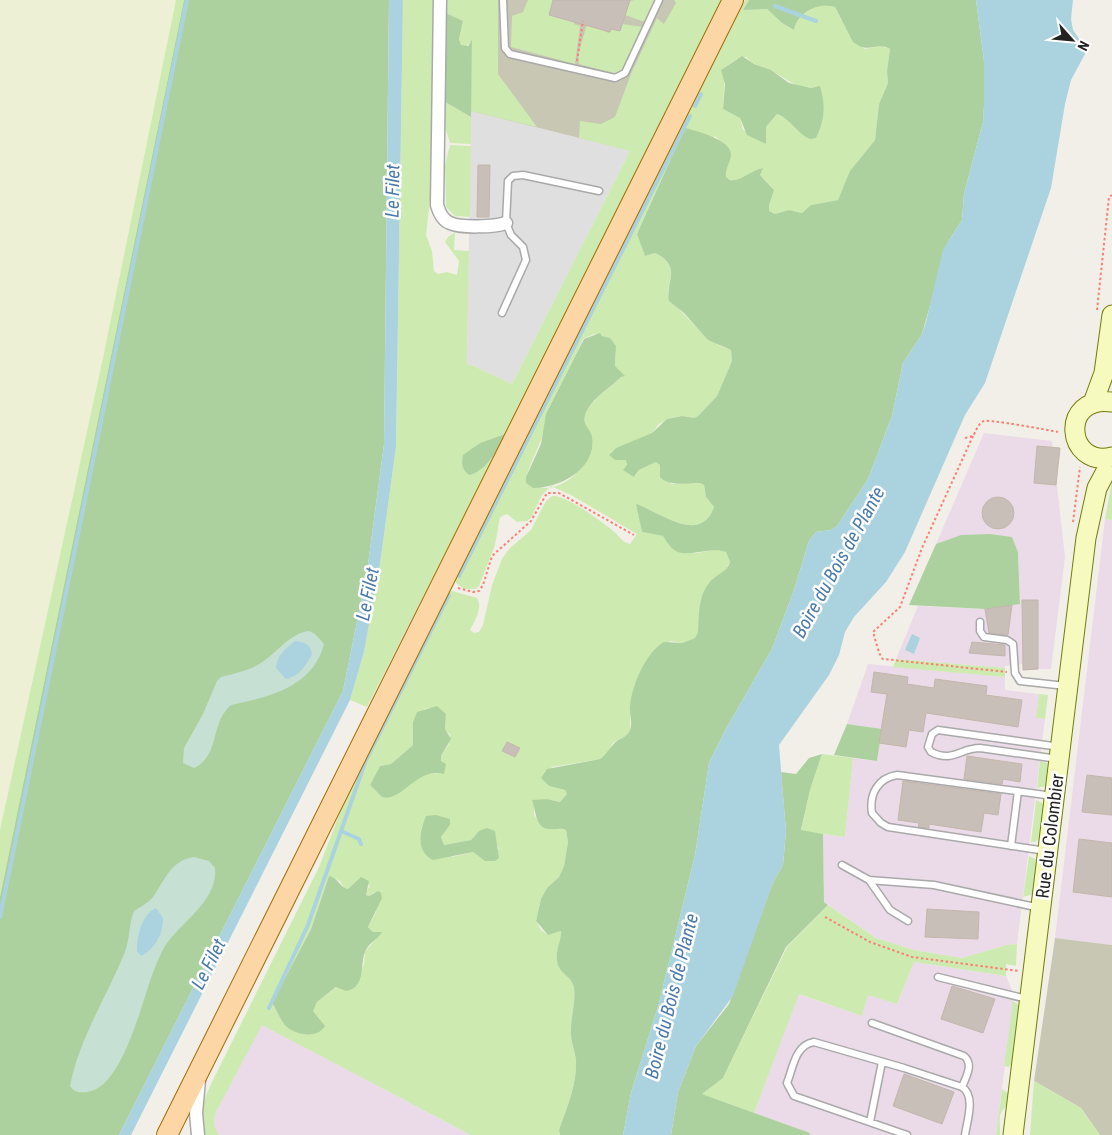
<svg xmlns="http://www.w3.org/2000/svg" width="1112" height="1135" viewBox="0 0 1112 1135" font-family="'Roboto Condensed',sans-serif">
	<rect width="100%" height="100%" fill="#f2efe9"/>
	<!-- residential -->
	<path fill="#e0dfdf" d="M471,111L630,151L512,384L467,363Z"/>
	<!-- industrial -->
	<path fill="#ebdbe8" d="M984,433L1052,441L1065,557L1051,669L1023,670V664L1005,666V668L896,659L918,606L985,609L1020,600L1018,552L1012,537L961,535L936,544Z
		M1105,519L1112,520V945L1055,938Z
		M868,664L1005,677V690L1039,694L1036,718L1045,719L1017,944L1007,945L962,958L914,950L876,938L824,902L823,834L845,837L853,758L877,761L882,729L847,724Z
		M914,962L1006,976L1014,995L996,1135H809V1133L754,1113L798,994L862,1016L868,994L897,1004Z
		M261,1024L471,1135H219L214,1125L215,1114Z"/>
	<!-- construction -->
	<path fill="#c7c7b4" d="M473,0H723L647,155L471,111Z
		M1055,938L1112,945V1135H1100L1081,1108L1034,1081Z"/>
	<!-- farmland -->
	<path fill="#eef0d5" d="M0,0H176L103,358L0,830Z"/>
	<!-- grass -->
	<path fill="#cdebb0" fill-rule="evenodd" d="M176,0H184L0,897V830L103,358Z
		M403,0H435L434,164L426,235L432,251L434,271L438,274L447,272L457,275L459,261L445,242L448,237L455,232L454,250L469,251L467,363L512,384L630,151L579,138L580,121L601,124L615,117L631,74L657,18L664,24L676,3L674,0H723L505,434L480,443L462,459L464,470L479,471L493,458L367,707L350,700L364,652L380,564L396,447Z
		M447,0H498V74L537,127L471,111L472,41L465,47L461,45L459,39L463,21L446,13Z
		M528,0H553L549,15L563,19L565,13L576,16L574,24L580,26L575,64L511,47L512,16L523,12Z
		M635,0H656L645,22L625,15L630,1Z
		M745,0H749L743,10L767,9L782,23L794,30C799,12 818,2 835,7L842,21L864,49L881,46L890,49L887,71L888,83L879,104L875,140L855,165L838,200L811,205L802,213L789,210L775,214L769,211C768,202 772,195 771,186L760,175L762,168C749,171 738,187 726,177C725,167 730,160 729,150L715,136L637,233L645,256L655,253C679,266 669,275 668,294C676,309 702,333 717,344C721,347 727,348 731,350L732,361L717,396L698,416L694,418L682,416L671,418L659,424L652,433L611,452L615,460H627L629,472L635,477L639,470L656,462L660,465L671,484L700,483L704,485L706,497L714,507C699,546 660,511 637,505L642,532L663,536L676,551L697,553L720,549L726,552L730,562L725,571L713,578L701,599L698,632L695,638L682,643L670,641L630,715V730L627,735L613,743L606,755L600,759L552,767L542,778L549,786L565,790L567,794L560,802L547,799L534,805V815L541,824L566,830L568,842L564,866L559,877L547,888L541,899L536,921L541,930L548,935L561,931C563,940 555,950 557,960C559,975 572,975 574,988C576,1003 570,1018 571,1033C571,1042 575,1051 576,1060C577,1085 567,1107 559,1130L560,1135H471L262,1025L215,1114L214,1125L219,1135H204L201,1107L211,1084L319,867L350,787L447,594L452,591L477,598C483,608 475,621 470,630L474,633L479,632L483,625L492,585L502,559L509,549L531,530L546,501L552,496C565,494 601,521 612,530C619,535 621,542 630,544L637,534L571,495L551,486L542,495L531,518L527,521L517,522L507,514L500,517L495,545L479,586L476,589H464L456,583L455,578ZM746,57C753,66 761,65 770,70C788,79 797,91 820,87C826,106 825,119 816,137L798,131L788,120L777,114L766,127V136L743,130L740,118L723,109L725,67L737,59ZM594,334L610,338L616,353L615,366L621,377C610,389 589,400 585,416C582,426 592,431 592,441C593,462 567,489 544,488C538,487 532,484 526,483C527,464 540,449 544,430L583,339ZM430,708L446,714L445,730L450,735L449,744L441,756V773L426,774L382,797L370,785L380,766L391,764L413,745L424,709ZM450,825L441,837L444,845L471,840L479,831L495,832V841L499,849L481,858L473,852L452,857L421,828ZM329,876L340,881L344,888L348,889L355,883L370,885L365,894L369,896L374,892L376,912L368,927L373,932H382L365,952L364,965L346,991L337,987L317,1002L312,1011L320,1019L283,1023L272,1003L311,929Z
		M587,24L609,33L611,29L620,31L622,24L643,27L621,75L579,64L578,55Z
		M445,102L471,117V144L450,143L445,127Z
		M450,145L471,146L470,217L455,216L446,207L445,165Z
		M1112,481V520L1105,519Z
		M896,659L1005,668V677L893,667Z
		M1039,694L1048,695L1045,719L1036,718Z
		M822,754L853,758L845,837L801,831L810,790Z
		M1040,761L1047,763L1050,767L1047,786L1037,788Z
		M1036,800L1044,804L1041,837L1035,842H1031Z
		M1029,856L1038,860L1034,894L1023,897Z
		M828,905L876,938L914,950L962,958L1007,945L1017,944L1016,966L1006,964V976L914,962L897,1004L868,995L862,1016L799,994L754,1113L702,1094L723,1078L787,947Z
		M1013,1001L1020,1006L1013,1061L1009,1067L1004,1066Z
		M1034,1081L1081,1108L1100,1135H1030Z
		M1002,1089L1009,1094L1007,1106C996,1114 1001,1123 1000,1135H996Z"/>
	<!-- forest -->
	<path fill="#add19e" d="M184,0H389L384,444L367,572L343,691L119,1135H0V897Z
		M749,0H976L984,61V106L983,122L964,194L962,220L948,242L922,334L903,363L892,416L868,479L837,526L831,530L816,532L809,541L794,590L772,649L727,727L709,763L695,855L659,1003L631,1093L623,1135H560L559,1130C567,1107 577,1085 576,1060C575,1051 571,1042 571,1034C570,1018 576,1004 574,988C572,975 559,975 557,961C555,950 562,940 561,931L548,935L536,921L541,899L547,888L559,877L564,866L568,842L566,830C560,827 556,830 550,829C535,829 536,810 532,800L547,799L560,802L567,794L565,790L549,786L541,778L547,769L600,759C606,755 608,750 613,745C618,738 627,738 630,730C633,722 629,714 630,706C632,686 645,653 664,642L682,643L695,638L698,632C699,616 698,597 709,583C715,574 727,573 730,562L726,552C712,546 687,558 676,551C670,548 666,540 663,536L642,532L636,504C659,511 700,546 714,507L706,497L704,485L700,483C687,483 670,487 660,477V465L656,462L639,470L634,477L623,470L627,465L626,460H615L609,455L616,448L652,433L667,419L682,416L694,418L698,416L717,396L732,361L731,350L708,340L684,313L669,301C665,281 683,267 655,253L645,256L637,234L685,128C696,131 730,139 731,154C731,162 725,168 726,177L730,180C742,182 750,170 763,168L760,175L774,190L769,205V211L775,214L789,210L802,213L811,205L838,200L850,171L875,140L879,104L888,83L887,71L890,49C875,41 870,55 853,42L835,7C818,2 798,12 794,30L782,23L767,9L743,10Z
		M446,13L463,21L459,39L461,45L468,46L472,40L471,117L445,102Z
		M742,56L754,64L771,70L789,83L811,88L820,86C826,106 825,119 816,138L810,139C797,134 791,119 777,114L766,127V144L747,135L740,118L723,109L725,84L721,70Z
		M600,333L602,336L610,338L616,346L615,366L625,376L621,377C609,389 589,400 585,416C582,425 591,429 592,437C597,469 560,488 533,488L526,483V477L541,444L546,414L584,339Z
		M505,434C497,450 489,469 470,475C462,471 461,463 463,455L480,443Z
		M990,534L1012,537L1018,552L1020,604L985,609L909,605L936,544L961,535Z
		M437,706L446,714L445,729L451,739L441,756V761L446,764L444,774C416,767 402,803 382,797L370,785L380,766L391,764L413,745V722L417,712Z
		M847,724L882,729L877,761L834,755Z
		M822,754L810,790L801,830L823,834L824,902L828,905L786,947L723,1078L702,1094L810,1133L809,1135H671L678,1092L696,1046L729,1004L773,882L783,865L786,831L781,772L796,774L809,758Z
		M436,815L450,819V825L441,837L444,845L471,840L479,831L487,828L495,831L499,858L495,861H485L473,852L433,860C415,851 420,831 426,816Z
		M329,876C340,879 339,887 348,889L361,877L369,881L366,895L369,896L378,891L381,893L382,898L368,927L373,932H382C378,939 370,942 366,950C359,962 367,988 346,991L336,987L317,1002L313,1011L325,1026C318,1039 296,1035 287,1027C280,1021 277,1010 272,1003L311,929Z"/>
	<!-- wetland -->
	<path fill="#c6e0d4" d="M309,631L315,634L324,644C313,687 269,697 231,705C209,724 221,755 194,768L183,763L184,748L203,714L217,681L221,677C235,673 249,671 261,663C277,653 290,633 309,631Z
		M194,857L209,861L215,868C218,901 182,921 165,946C161,953 157,962 154,970C142,1000 123,1088 87,1092C79,1093 74,1092 70,1086C79,1039 107,996 125,952C130,938 129,923 134,911C140,907 148,903 153,897C165,880 171,860 194,857Z"/>
	<!-- water -->
	<path fill="#aad3df" d="M389,0H403L396,447L380,564L364,652L350,700L131,1135H119L343,691L367,572L384,444Z
		M976,0H1073L1071,19L1073,30L1085,48V54L1071,80L1065,104L1051,188L985,383L965,415L905,552L886,582L854,617L845,632L839,655L829,675L779,745L786,831L783,865L773,882L733,996L696,1046L678,1092L671,1135H623L631,1093L659,1003L695,855L709,763L727,727L772,649L794,590L809,541L816,532L831,530L837,526L868,479L892,416L903,363L922,334L926,322L943,250L962,220L964,194L983,122L984,106V61Z
		M912,634L920,638L914,654L905,650Z
		M295,641C305,642 310,644 312,654C306,665 300,676 286,679L276,668C277,655 285,649 295,641Z
		M156,908L163,918C163,934 156,948 141,956L137,951C137,937 141,915 156,908Z"/>
	<g fill="none" stroke-linecap="round" stroke-linejoin="round">
		<!-- stream -->
		<path stroke="#aad3df" stroke-width="4" d="M775,6L816,21
			M695,106L701,94
			M459,576L690,116
			M341,831L359,839L361,844
			M0,917L187,0
			M269,1008L308,925L366,760L449,595"/>
	</g>
	<!-- building -->
	<path fill="#c7bfb8" stroke="#c4b6ab" d="M553,0H630L620,31L611,29L610,32L549,15Z
		M478,165H490L489,217H477Z
		M1037,446L1060,448L1056,485L1034,483Z
		M982 513a16 16 0 1 1 32 0a16 16 0 1 1-32 0Z
		M1022,600H1038V669L1023,670Z
		M1012,605L1008,635L989,633L985,609Z
		M972,642L1005,645V656L969,653Z
		M874,672L908,677L907,684L934,688L935,679L987,686L986,695L1022,700L1018,727L926,713L923,732L909,730L906,747L879,743L887,694L871,692Z
		M507,742L520,748L515,757L502,751Z
		M967,756L1022,764L1020,782L1003,779L1002,784L964,779Z
		M1087,775L1112,778V815L1082,812Z
		M903,781L1001,794L998,815L984,813L981,832L929,824V828L918,827L919,823L898,820Z
		M1079,839L1112,843V897L1073,892Z
		M927,909L979,912L978,939L925,937Z
		M952,986L995,999L983,1033L941,1019Z
		M904,1074L954,1092L942,1124L893,1106Z"/>
	<g fill="none" stroke-linecap="round" stroke-linejoin="round">
		<defs>
			<path id="service" d="M503,0L505,48L510,54L615,78L625,73L659,0
				M502,313L526,260L523,247L511,235L506,223L508,181L513,176L523,175L599,191
				M980,622V631L984,637L1007,640L1013,644L1015,673L1020,681L1066,686
				M1058,759L980,748C960,748 953,763 931,752L928,747L932,734L938,730L1060,747
				M1011,846L1018,791
				M1046,851L888,827L881,823L872,813C869,794 878,778 897,775L1053,796
				M842,865L869,880L934,885L1040,908
				M869,880L890,910L908,921
				M938,977L1027,999
				M872,1023L964,1056C974,1064 966,1077 962,1087
				M870,1122L882,1062
				M907,1135L794,1096L787,1083C793,1068 795,1045 814,1042L904,1068L962,1087C976,1096 967,1121 965,1135"/>
			<path id="minor" d="M440,0L437,205C439,212 442,220 450,223C460,228 495,227 506,223
				M198,1135L196,1113L199,1080"/>
			<path id="secondary" d="M1112,402C1059,395 1066,468 1112,457
				M1093,403L1104,373L1112,315
				M1013,1135L1086,538L1097,488L1112,460"/>
			<path id="primary" d="M167,1135L733,0"/>
		</defs>
		<!-- service casing -->
		<use href="#service" stroke="#a9a9a9" stroke-width="9"/>
		<!-- minor casing -->
		<use href="#minor" stroke="#a9a9a9" stroke-width="15"/>
		<!-- secondary casing -->
		<use href="#secondary" stroke="#707d05" stroke-width="21"/>
		<!-- primary casing -->
		<use href="#primary" stroke="#a06b00" stroke-width="22"/>
		<!-- path -->
		<path stroke="#fa8072" stroke-width="2" stroke-dasharray="2.5 2.5" stroke-linecap="butt" d="M577,61L583,21
			M1097,310L1109,197L1112,195
			M973,436L922,548L900,607L873,632C875,638 879,656 883,659L1007,672
			M965,438L973,436C976,432 978,423 984,421C988,419 1048,430 1058,432
			M1073,522L1080,467
			M458,588L473,592L479,591L483,585L492,556L531,521L547,493H559L634,535
			M825,917L870,942L912,957L1019,971"/>
		<!-- service -->
		<use href="#service" stroke="#fff" stroke-width="6"/>
		<!-- minor -->
		<use href="#minor" stroke="#fff" stroke-width="12"/>
		<!-- secondary -->
		<use href="#secondary" stroke="#f7fabf" stroke-width="19"/>
		<!-- primary -->
		<use href="#primary" stroke="#fcd6a4" stroke-width="20"/>
	</g>
	<g text-anchor="middle" stroke-width="5" stroke-linejoin="round" paint-order="stroke">
		<!-- street labels -->
		<g font-size="18" fill="#222" stroke="#fff">
			<text transform="translate(1050 836) rotate(-83)" y="6">Rue du Colombier</text>
		</g>
		<!-- water labels -->
		<g font-size="19" font-style="italic" fill="#4a7aab" stroke="#fff">
			<text transform="translate(392 191) rotate(-89)" y="7">Le Filet</text>
			<text transform="translate(838 562) rotate(-61)" y="7">Boire du Bois de Plante</text>
			<text transform="translate(367 594) rotate(-79)" y="7">Le Filet</text>
			<text transform="translate(208 964) rotate(-63)" y="7">Le Filet</text>
			<text transform="translate(671 996) rotate(-76)" y="7">Boire du Bois de Plante</text>
		</g>
	</g>
	<!-- north arrow -->
	<g transform="translate(1072 40) rotate(117)" stroke="#ffffff" stroke-width="4" paint-order="stroke">
	<path d="M0-4L9 19L0 12L-9 19Z" fill="#222222"/>
	<text y="-8" font-size="14" font-weight="bold" text-anchor="middle" fill="#222222">N</text>
	</g>
</svg>
